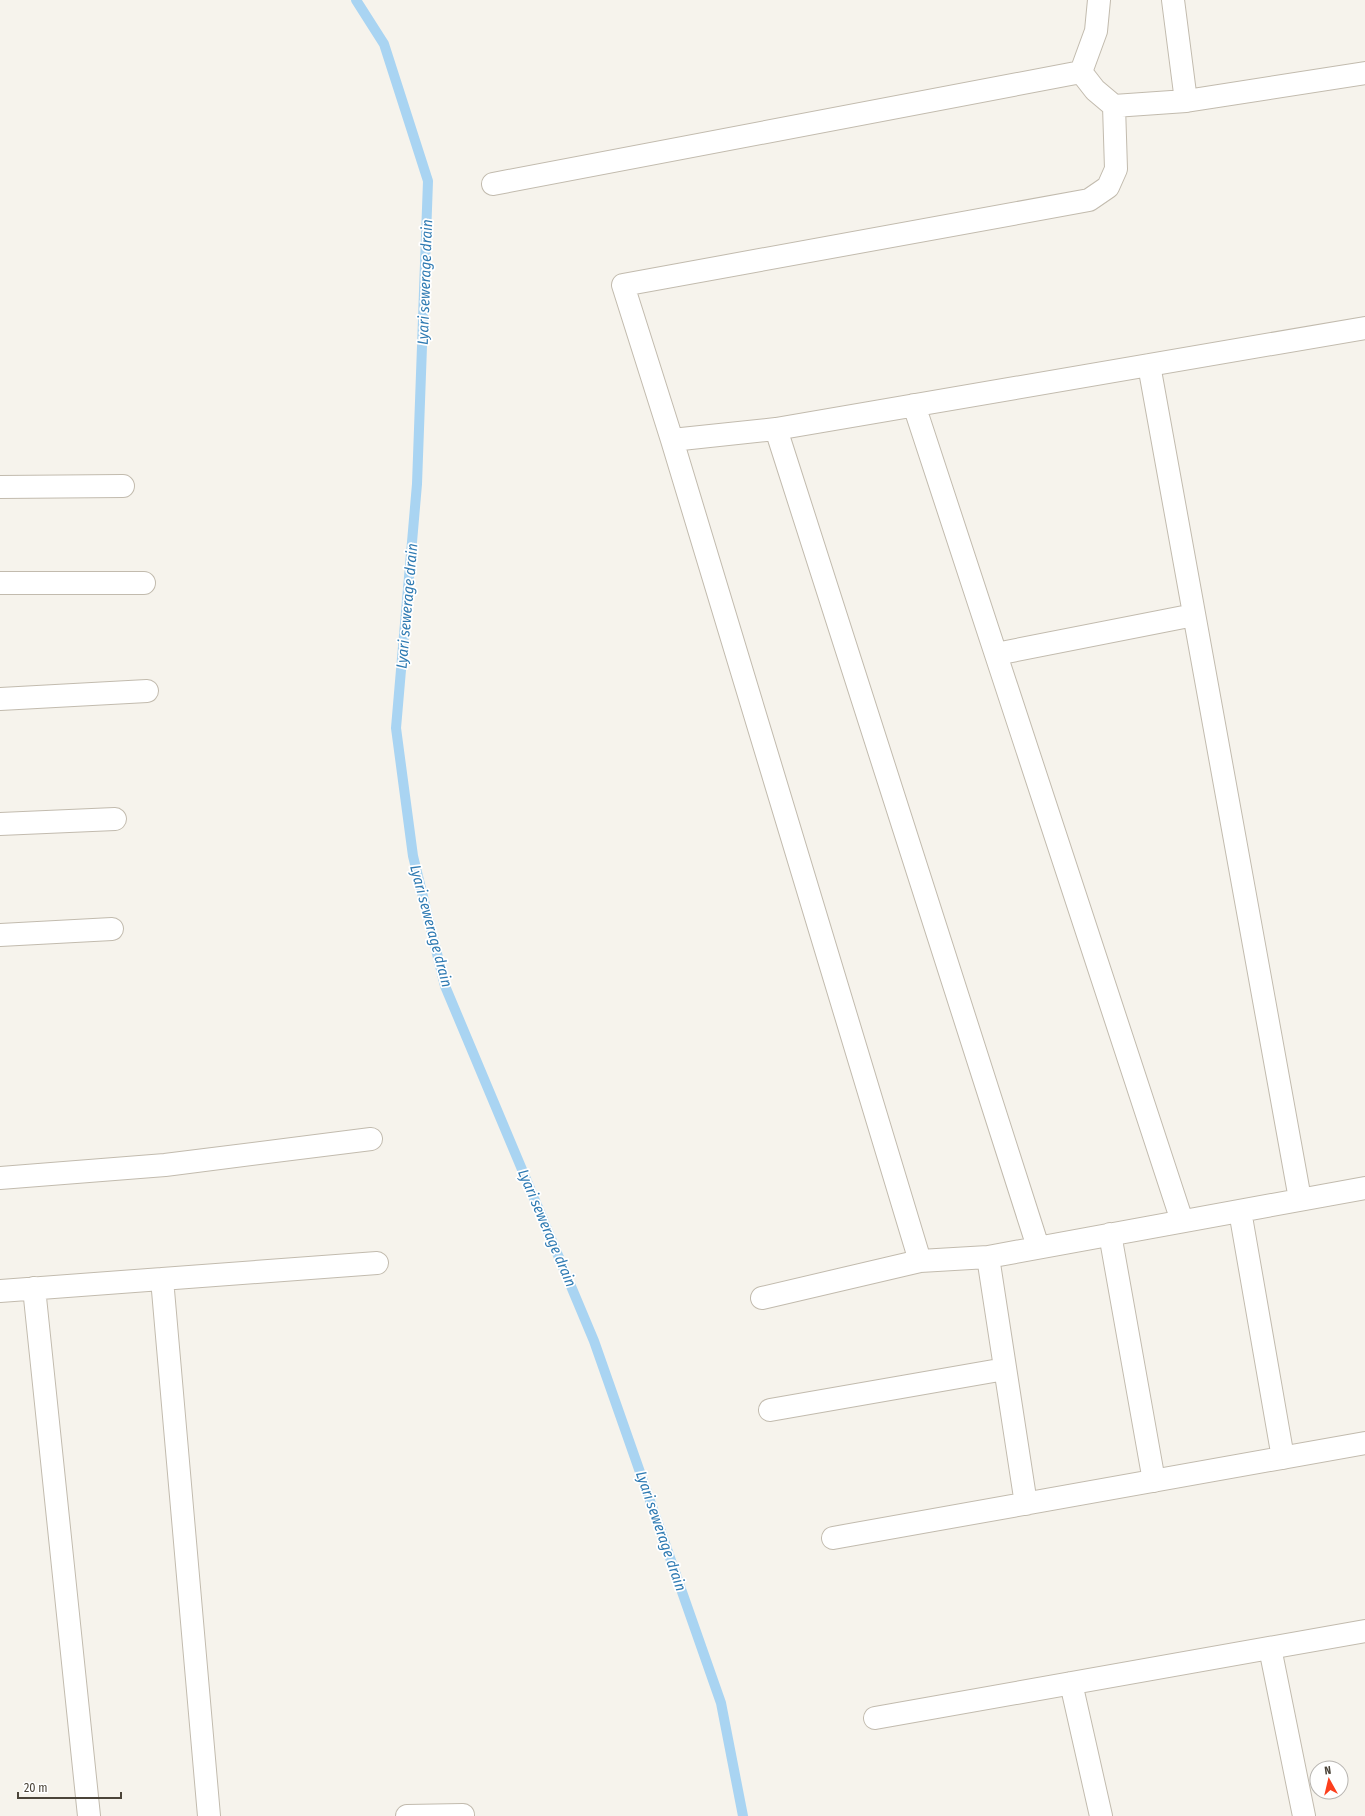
<svg xmlns="http://www.w3.org/2000/svg" width="1365" height="1816" viewBox="0 0 1365 1816" font-family="'Fira Sans Condensed',sans-serif">
	<rect width="100%" height="100%" fill="#f6f3ec"/>
	<g fill="none" stroke-linecap="round" stroke-linejoin="round">
		<!-- stream -->
		<path stroke="#a9d4f2" stroke-width="10" d="M356,0L384,44L428,181L417,484L396,728L413,856L445,986L594,1341L721,1703L743,1816"/>
		<defs>
			<path id="minor" d="M1173,0L1186,101L1365,73
				M1081,72L1096,31L1099,0
				M493,184L1081,72L1095,90L1114,106L1186,101
				M1149,365L1300,1199
				M914,405L1182,1221
				M776,429L1038,1247
				M672,440L776,429L1365,328
				M0,487L123,486
				M0,583H144
				M996,654L1194,615
				M0,699L147,691
				M0,824L115,819
				M0,935L112,929
				M0,1178L165,1165L371,1139
				M1240,1211L1283,1458
				M1110,1234L1154,1481
				M988,1257L1026,1504
				M920,1261L672,440L623,285L1089,200L1108,187L1116,169L1114,106
				M162,1279L209,1816
				M34,1288L89,1816
				M0,1291L377,1263
				M762,1298L920,1261L988,1257L1365,1188
				M770,1410L1005,1369
				M833,1538L1365,1443
				M1270,1648L1304,1816
				M1071,1683L1101,1816
				M875,1718L1365,1631
				M407,1816L463,1815"/>
		</defs>
		<!-- minor casing -->
		<use href="#minor" stroke="#c2bbae" stroke-width="24"/>
		<!-- minor -->
		<use href="#minor" stroke="#fff" stroke-width="22"/>
	</g>
	<g text-anchor="middle" stroke-width="3.5" stroke-linejoin="round" paint-order="stroke">
		<!-- water labels -->
		<g font-size="15" font-style="italic" fill="#2e7ab2" stroke="#fff">
			<text transform="translate(425 282) rotate(-88)" y="5">Lyari sewerage drain</text>
			<text transform="translate(407 606) rotate(-85)" y="5">Lyari sewerage drain</text>
			<text transform="translate(431 926) rotate(75)" y="5">Lyari sewerage drain</text>
			<text transform="translate(547 1228) rotate(67)" y="5">Lyari sewerage drain</text>
			<text transform="translate(661 1531) rotate(71)" y="5">Lyari sewerage drain</text>
		</g>
	</g>
	<!-- north arrow -->
	<g transform="translate(1329 1780) rotate(352)"><circle r="19" fill="#ffffff" stroke="#b7b4b0"/>
	<path d="M0-3L7 15L0 10L-7 15Z" fill="#fc3f1d"/>
	<text y="-6" font-size="11" font-weight="bold" text-anchor="middle" fill="#4b4439">N</text>
	</g>
	<!-- scale -->
	<path d="M18 1792v6h103v-6" fill="none" stroke="#4b4439" stroke-width="2"/>
	<text x="24" y="1792" font-size="12" fill="#4b4439" stroke="#ffffff" stroke-width="3" paint-order="stroke">20 m</text>
</svg>
